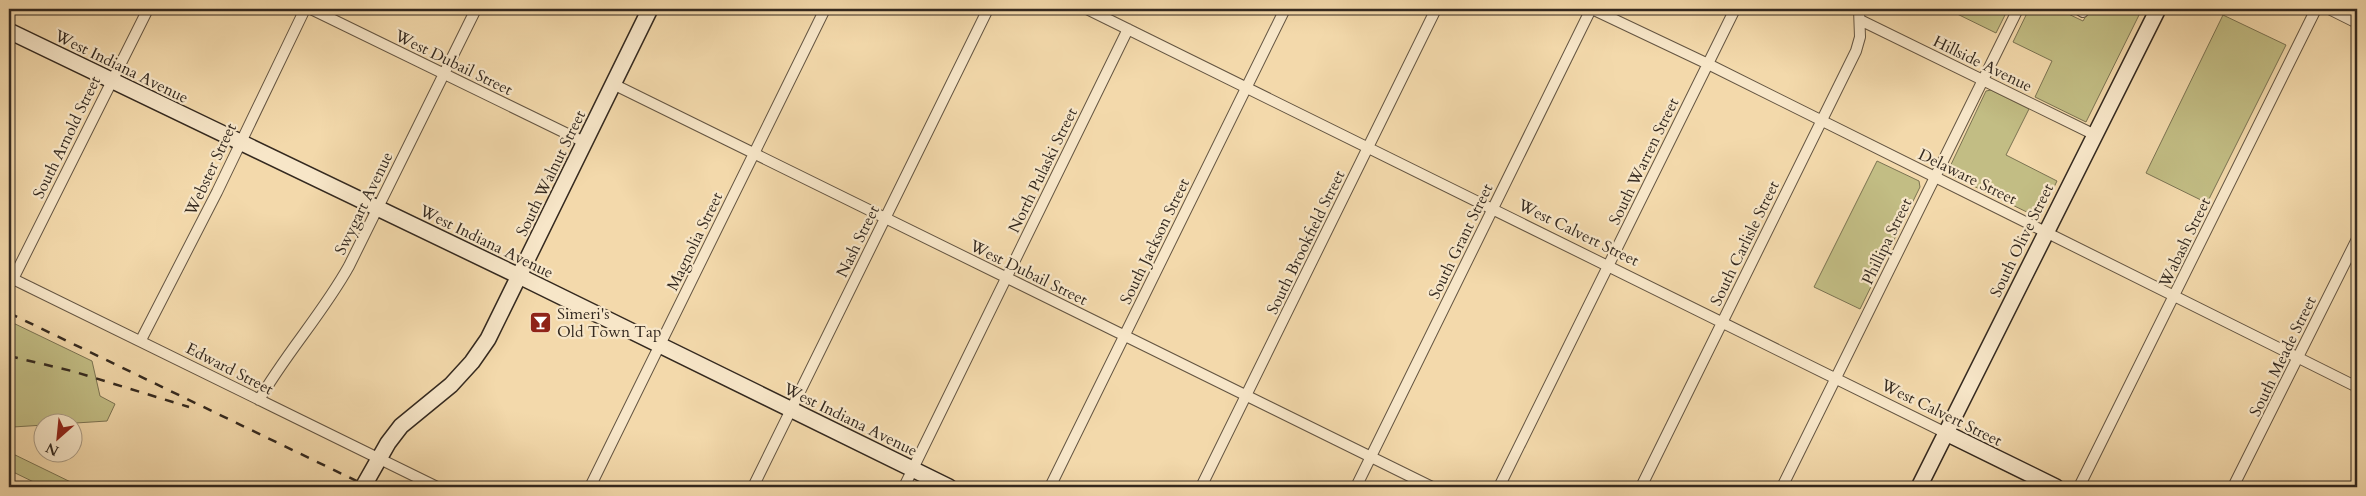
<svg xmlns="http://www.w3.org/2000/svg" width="2366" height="496" viewBox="0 0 2366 496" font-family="Cardo,serif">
	<rect width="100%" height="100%" fill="#f3d9ab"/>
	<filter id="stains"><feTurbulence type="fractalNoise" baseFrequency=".004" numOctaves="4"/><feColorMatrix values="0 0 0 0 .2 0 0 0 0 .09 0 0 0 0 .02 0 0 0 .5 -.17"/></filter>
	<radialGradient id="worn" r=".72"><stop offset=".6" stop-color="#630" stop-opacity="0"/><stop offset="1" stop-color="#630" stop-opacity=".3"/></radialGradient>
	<!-- green -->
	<path fill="#c2bd84" stroke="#7b7352" d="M1947,9H2008L1996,33Z
		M2029,9H2058L2083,21L2090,9H2142L2086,122L2035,97L2052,61L2013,42Z
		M2223,15L2286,45L2207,203L2146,173Z
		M1991,90L2029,109L2006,155L2057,181L2039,218L1947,173L1986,91Z
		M1877,161L1919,181L1920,187L1860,309L1814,287Z
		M9,321L92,361L100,396L115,404L107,421L13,427L9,436Z
		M9,452L81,487H44L9,470Z"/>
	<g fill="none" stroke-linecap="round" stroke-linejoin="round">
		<defs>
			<path id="street" d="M311,9L584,142
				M1087,9L1946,433
				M1592,9L1708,64L2357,387
				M2078,9L2083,12
				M2329,9L2357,23
				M1860,20L2093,134
				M613,84L1432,487
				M9,277L437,487
				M13,279L148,9
				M141,340L217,192L305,9
				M259,400C286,353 323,313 349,266L476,9
				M590,487L825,9
				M753,487L988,9
				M904,487L1128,29
				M1050,487L1285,9
				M1201,487L1436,9
				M1356,487L1591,9
				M1499,487L1735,9
				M1641,487L1856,51L1860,37L1859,9
				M1782,487L2018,9
				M2079,487L2316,9
				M2233,487L2357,239"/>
			<path id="secondary" d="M9,31L519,276L949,487
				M1946,433L2056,487
				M363,487L388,443L401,426L451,385L472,362L488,339L650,9
				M1919,487L2158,9"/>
		</defs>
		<!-- street casing -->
		<use href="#street" stroke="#645542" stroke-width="12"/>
		<!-- secondary casing -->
		<use href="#secondary" stroke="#34291f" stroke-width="18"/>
		<!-- street -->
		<use href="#street" stroke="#f7e6c8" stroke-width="10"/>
		<!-- secondary -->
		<use href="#secondary" stroke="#f7e6c8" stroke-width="15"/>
		<!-- rail -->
		<path stroke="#34291f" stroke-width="2.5" stroke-dasharray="9 9" stroke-linecap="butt" d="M9,313L369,487
			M9,356L72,371L189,407"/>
	</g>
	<!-- icons -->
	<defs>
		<symbol id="bar-square" viewBox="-11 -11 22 22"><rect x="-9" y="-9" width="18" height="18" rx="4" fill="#8f2418" stroke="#f7e6c8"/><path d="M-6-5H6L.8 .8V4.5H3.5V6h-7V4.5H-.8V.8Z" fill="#fff"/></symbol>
	</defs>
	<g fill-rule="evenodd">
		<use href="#bar-square" x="528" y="310" width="25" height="25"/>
	</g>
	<g text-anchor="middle" stroke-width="4.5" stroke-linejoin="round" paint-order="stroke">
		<!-- street labels -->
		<g font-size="16" fill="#34291f" stroke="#f7e6c8">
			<text transform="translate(454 62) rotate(26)" y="6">West Dubail Street</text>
			<text transform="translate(1983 63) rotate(26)" y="6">Hillside Avenue</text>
			<text transform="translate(122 66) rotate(26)" y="6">West Indiana Avenue</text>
			<text transform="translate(66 137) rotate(-64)" y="6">South Arnold Street</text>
			<text transform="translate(1643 161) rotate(-64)" y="6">South Warren Street</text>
			<text transform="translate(210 169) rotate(-65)" y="6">Webster Street</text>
			<text transform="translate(1042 170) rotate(-64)" y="6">North Pulaski Street</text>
			<text transform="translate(550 173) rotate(-64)" y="6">South Walnut Street</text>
			<text transform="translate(1968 176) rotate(26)" y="6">Delaware Street</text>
			<text transform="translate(363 203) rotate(-64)" y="6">Swygart Avenue</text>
			<text transform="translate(1579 232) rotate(26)" y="6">West Calvert Street</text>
			<text transform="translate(2021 240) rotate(-64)" y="6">South Olive Street</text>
			<text transform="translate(487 241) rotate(26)" y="6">West Indiana Avenue</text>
			<text transform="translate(694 241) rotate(-64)" y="6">Magnolia Street</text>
			<text transform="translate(857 241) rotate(-64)" y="6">Nash Street</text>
			<text transform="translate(1154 241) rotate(-64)" y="6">South Jackson Street</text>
			<text transform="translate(1460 241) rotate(-64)" y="6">South Grant Street</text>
			<text transform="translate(1886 241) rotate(-64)" y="6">Phillipa Street</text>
			<text transform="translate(1305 242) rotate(-64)" y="6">South Brookfield Street</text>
			<text transform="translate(2184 242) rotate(-64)" y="6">Wabash Street</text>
			<text transform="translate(1744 243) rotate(-64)" y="6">South Carlisle Street</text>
			<text transform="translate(1029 272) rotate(26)" y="6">West Dubail Street</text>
			<text transform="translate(2282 356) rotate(-64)" y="6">South Meade Street</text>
			<text transform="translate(230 368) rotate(27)" y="6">Edward Street</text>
			<text transform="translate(1942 412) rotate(26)" y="6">West Calvert Street</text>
			<text transform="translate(851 419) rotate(26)" y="6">West Indiana Avenue</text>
		</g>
		<!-- poi labels -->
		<g font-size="16" fill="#34291f" stroke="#f7e6c8" text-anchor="start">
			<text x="557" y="319">Simeri's<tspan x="557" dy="18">Old Town Tap</tspan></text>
		</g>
	</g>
	<!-- margin -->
	<rect width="2366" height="496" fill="none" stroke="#f3d9ab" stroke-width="30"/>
	<rect x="10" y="10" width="2346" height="476" fill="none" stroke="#34291f" stroke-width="2.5"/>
	<rect x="15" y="15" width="2336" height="466" fill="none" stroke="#34291f"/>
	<!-- north arrow -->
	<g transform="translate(58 438) rotate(207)"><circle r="24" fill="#f7e6c8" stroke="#a99a84"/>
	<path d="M0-4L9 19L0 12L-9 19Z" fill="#8f2418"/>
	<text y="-8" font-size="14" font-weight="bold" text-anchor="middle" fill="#34291f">N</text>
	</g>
	<rect width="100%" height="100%" filter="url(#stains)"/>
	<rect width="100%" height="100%" fill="url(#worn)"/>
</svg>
